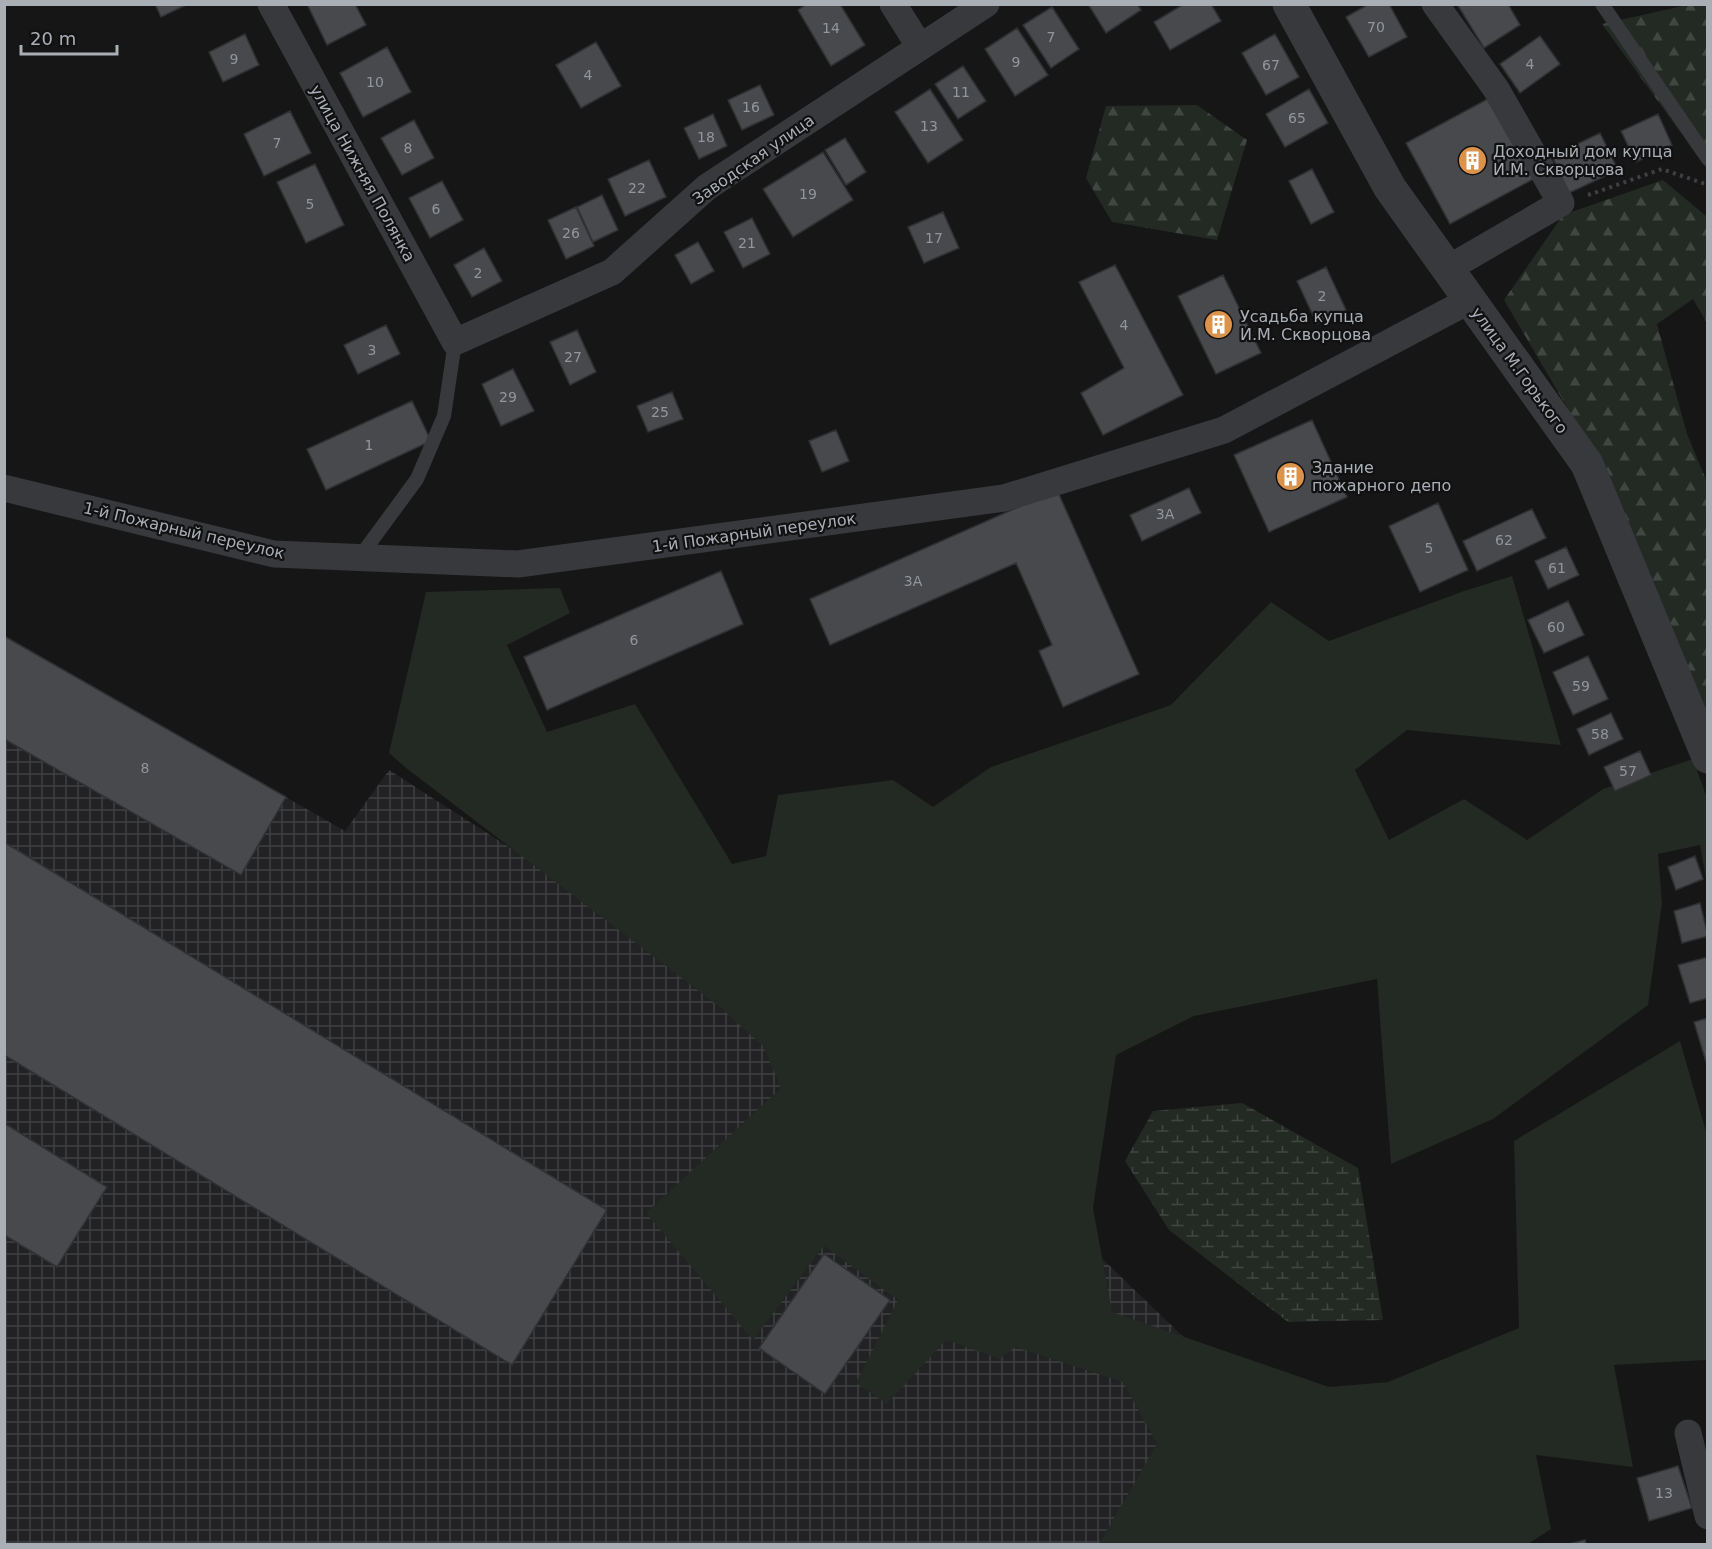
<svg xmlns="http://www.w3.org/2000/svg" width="1712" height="1549" viewBox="0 0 1712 1549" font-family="'DejaVu Sans',sans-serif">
	<defs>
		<pattern id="industrial-grid" width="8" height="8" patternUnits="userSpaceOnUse" patternTransform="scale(1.5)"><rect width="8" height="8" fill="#222224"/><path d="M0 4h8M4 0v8" fill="none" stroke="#3f4042"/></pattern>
		<pattern id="forest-firs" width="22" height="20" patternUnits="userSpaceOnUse" patternTransform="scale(1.5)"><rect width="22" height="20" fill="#232923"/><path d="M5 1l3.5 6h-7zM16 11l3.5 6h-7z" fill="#404641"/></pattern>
		<pattern id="wetland-marsh" width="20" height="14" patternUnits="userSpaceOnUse" patternTransform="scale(1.5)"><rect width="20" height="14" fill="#232923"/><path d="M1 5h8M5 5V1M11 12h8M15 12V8" fill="none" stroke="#404641"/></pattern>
	</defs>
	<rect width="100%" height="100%" fill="#161617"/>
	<!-- industrial -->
	<path fill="url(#industrial-grid)" d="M4,636L345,831L389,770L1008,1168L1333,1481L1341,1544H5Z"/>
	<!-- grass -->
	<path fill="#232923" d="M1512,576L1561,745L1407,730L1355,770L1389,840L1464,799L1527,840L1603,789L1693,759L1707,798V884L1700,845L1658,854L1662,903L1648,1005L1493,1119L1391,1164L1377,979L1194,1016L1116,1055L1093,1208L1112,1312L1329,1387L1388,1382L1519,1328L1514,1141L1680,1041L1707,1135V1360L1614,1365L1633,1467L1536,1455L1551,1529L1528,1544H1099L1157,1444L1123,1382L1015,1347L1000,1359L946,1340L887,1404L856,1383L898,1300L824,1246L753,1340L646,1213L781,1088L763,1046L721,1008L406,768L389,753L426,592L560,588L570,613L507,645L547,732L635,704L732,864L766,856L778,795L893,780L933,807L991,767L1171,705L1271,602L1329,641L1464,591Z"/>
	<!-- forest -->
	<path fill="url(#forest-firs)" d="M1687,5H1707V169L1602,24Z
		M1197,105L1247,140L1217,240L1112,222L1086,178L1106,106Z
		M1663,180L1707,217V323L1693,299L1657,324L1687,434L1707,482V744L1598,460L1504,300L1563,215Z"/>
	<!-- wetland -->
	<path fill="url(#wetland-marsh)" d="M1242,1103L1358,1168L1383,1320L1288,1322L1169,1230L1125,1161L1153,1111Z"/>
	<!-- building -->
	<path fill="#48494c" stroke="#303133" stroke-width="1.5" d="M155,4H188L161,17Z
		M307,4H355L366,25L327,45Z
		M807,4H840L865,45L831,66L798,10Z
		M1088,4H1137L1141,10L1106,33Z
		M1184,4H1211L1221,21L1170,50L1154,22Z
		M1369,4H1389L1407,37L1369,57L1346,17Z
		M1457,4H1508L1520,25L1484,48Z
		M1052,7L1079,49L1051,68L1023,25Z
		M1017,28L1048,75L1015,96L985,49Z
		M245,34L259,65L223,82L209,52Z
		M1275,34L1299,77L1266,95L1242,53Z
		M1540,36L1560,64L1520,93L1500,64Z
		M596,42L621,86L581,108L556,65Z
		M387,47L411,92L363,117L340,73Z
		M963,66L986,101L958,119L935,84Z
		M760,85L774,115L742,130L728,100Z
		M930,89L963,140L928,163L895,112Z
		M1309,89L1328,123L1285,147L1266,114Z
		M1495,95L1539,176L1450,224L1406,143Z
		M290,111L311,153L264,176L244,134Z
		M713,114L727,146L699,159L684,128Z
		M1658,114L1672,145L1636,162L1621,131Z
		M414,120L434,158L402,175L381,138Z
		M1600,133L1618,170L1569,193L1552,156Z
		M845,138L866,172L846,185L825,150Z
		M823,152L853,200L793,237L763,189Z
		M649,160L666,197L625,216L608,179Z
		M315,164L344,225L306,243L277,182Z
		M1312,169L1334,212L1311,224L1289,181Z
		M442,181L463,220L430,238L409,198Z
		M602,195L618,230L593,242L577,207Z
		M576,207L594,246L566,259L548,220Z
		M943,212L959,248L924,263L908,227Z
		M752,218L770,254L743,268L724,232Z
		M698,242L714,271L691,284L675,255Z
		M484,248L502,281L472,297L454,265Z
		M1115,265L1183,395L1103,435L1081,393L1124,368L1079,282Z
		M1326,267L1346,310L1317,324L1297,281Z
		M1223,275L1261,353L1216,374L1178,296Z
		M386,325L400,354L358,374L344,345Z
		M577,330L596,372L570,385L550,342Z
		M513,369L534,411L501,426L482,384Z
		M672,392L683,419L648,432L637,406Z
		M412,401L431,441L326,490L307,449Z
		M1312,420L1347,497L1269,532L1234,455Z
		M836,430L849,461L822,472L809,441Z
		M1189,488L1201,513L1142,541L1130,515Z
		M1057,490L1139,674L1063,707L1039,651L1052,645L1016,563L830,645L810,599Z
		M1438,503L1468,570L1420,592L1389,526Z
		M1532,509L1546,538L1477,571L1463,541Z
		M1566,547L1579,575L1548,589L1535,561Z
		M721,571L743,624L547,710L524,657Z
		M1568,601L1584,635L1544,653L1528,620Z
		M4,636L286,797L241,875L4,739Z
		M1588,656L1608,699L1573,715L1553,672Z
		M1611,713L1623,739L1589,755L1577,729Z
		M1640,751L1651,775L1615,791L1604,767Z
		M4,842L607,1210L512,1365L4,1055Z
		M1695,856L1703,879L1676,890L1668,867Z
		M1700,903L1708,936L1682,943L1674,911Z
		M1708,957V998L1690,1003L1678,965Z
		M1708,1018V1065H1707L1694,1022Z
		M4,1123L107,1187L57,1267L4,1235Z
		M824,1254L890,1300L825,1394L759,1348Z
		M1678,1466L1692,1508L1649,1521L1637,1478Z
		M1585,1540L1586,1544H1569Z"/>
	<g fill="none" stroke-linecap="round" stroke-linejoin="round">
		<!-- path -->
		<path stroke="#3e4043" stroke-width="4" stroke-dasharray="3 4.5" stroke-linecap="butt" d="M1588,195L1662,169L1708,185"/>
		<!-- service -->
		<path stroke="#37393c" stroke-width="14" d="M1602,4L1708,159
			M359,558L417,479L444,416L455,342"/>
		<!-- minor -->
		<path stroke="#37393c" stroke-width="27" d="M271,4L455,342L612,272L707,187L986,4
			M893,4L920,47
			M1435,4L1496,89L1561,203L1449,268
			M4,488L274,554L518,564L1004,498L1224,430L1470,300
			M1688,1433L1708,1516"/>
		<!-- tertiary -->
		<path stroke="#37393c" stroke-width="33" d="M1289,4L1390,188L1587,464L1708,757"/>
	</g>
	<!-- icons -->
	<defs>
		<symbol id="building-disc" viewBox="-11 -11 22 22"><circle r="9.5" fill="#db924b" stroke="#111112"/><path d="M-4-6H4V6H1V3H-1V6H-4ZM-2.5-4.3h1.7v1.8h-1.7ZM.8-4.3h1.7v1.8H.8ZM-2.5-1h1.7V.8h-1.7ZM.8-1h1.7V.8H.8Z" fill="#fff"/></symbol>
	</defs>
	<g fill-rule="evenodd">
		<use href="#building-disc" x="1456" y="144" width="33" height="33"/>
		<use href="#building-disc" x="1202" y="308" width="33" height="33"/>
		<use href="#building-disc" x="1274" y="460" width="33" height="33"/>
	</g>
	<g text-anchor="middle" stroke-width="4.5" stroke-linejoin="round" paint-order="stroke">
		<!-- number labels -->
		<g font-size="14" fill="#92969c">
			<text x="1376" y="32">70</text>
			<text x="831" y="33">14</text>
			<text x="1051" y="42">7</text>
			<text x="234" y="64">9</text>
			<text x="1016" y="67">9</text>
			<text x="1530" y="69">4</text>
			<text x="1271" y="70">67</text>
			<text x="588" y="80">4</text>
			<text x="375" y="87">10</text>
			<text x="961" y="97">11</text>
			<text x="751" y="112">16</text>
			<text x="1297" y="123">65</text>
			<text x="929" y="131">13</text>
			<text x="706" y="142">18</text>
			<text x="277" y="148">7</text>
			<text x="408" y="153">8</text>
			<text x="637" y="193">22</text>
			<text x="808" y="199">19</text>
			<text x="310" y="209">5</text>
			<text x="436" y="214">6</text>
			<text x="571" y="238">26</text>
			<text x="934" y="243">17</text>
			<text x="747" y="248">21</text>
			<text x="478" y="278">2</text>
			<text x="1322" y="301">2</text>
			<text x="1124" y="330">4</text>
			<text x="372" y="355">3</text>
			<text x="573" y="362">27</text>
			<text x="508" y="402">29</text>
			<text x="660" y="417">25</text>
			<text x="369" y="450">1</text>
			<text x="1165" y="519">3А</text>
			<text x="1504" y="545">62</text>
			<text x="1429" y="553">5</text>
			<text x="1557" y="573">61</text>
			<text x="913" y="586">3А</text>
			<text x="1556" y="632">60</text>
			<text x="634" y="645">6</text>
			<text x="1581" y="691">59</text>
			<text x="1600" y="739">58</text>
			<text x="145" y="773">8</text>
			<text x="1628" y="776">57</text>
			<text x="1664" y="1498">13</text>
		</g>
		<!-- poi labels -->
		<g font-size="16" fill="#aaafb6" stroke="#111112" text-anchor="start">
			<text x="1493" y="157">Доходный дом купца<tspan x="1493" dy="18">И.М. Скворцова</tspan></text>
			<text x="1240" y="322">Усадьба купца<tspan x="1240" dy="18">И.М. Скворцова</tspan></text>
			<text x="1312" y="473">Здание<tspan x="1312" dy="18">пожарного депо</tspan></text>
		</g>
		<!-- street labels -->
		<g font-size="16" fill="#aaafb6" stroke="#111112">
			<text transform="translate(753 159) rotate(-35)" y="6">Заводская улица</text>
			<text transform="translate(363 173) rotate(61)" y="6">улица Нижняя Полянка</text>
			<text transform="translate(1520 370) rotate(54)" y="6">улица М.Горького</text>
			<text transform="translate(184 530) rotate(13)" y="6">1-й Пожарный переулок</text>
			<text transform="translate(754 532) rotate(-8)" y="6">1-й Пожарный переулок</text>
		</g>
	</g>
	<!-- border -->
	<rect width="1712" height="1549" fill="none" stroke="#aaafb6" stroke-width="12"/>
	<!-- scale -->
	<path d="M21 45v9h96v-9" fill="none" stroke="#aaafb6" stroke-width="3"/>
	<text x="30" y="45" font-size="18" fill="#aaafb6" stroke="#111112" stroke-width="4.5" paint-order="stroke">20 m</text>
</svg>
